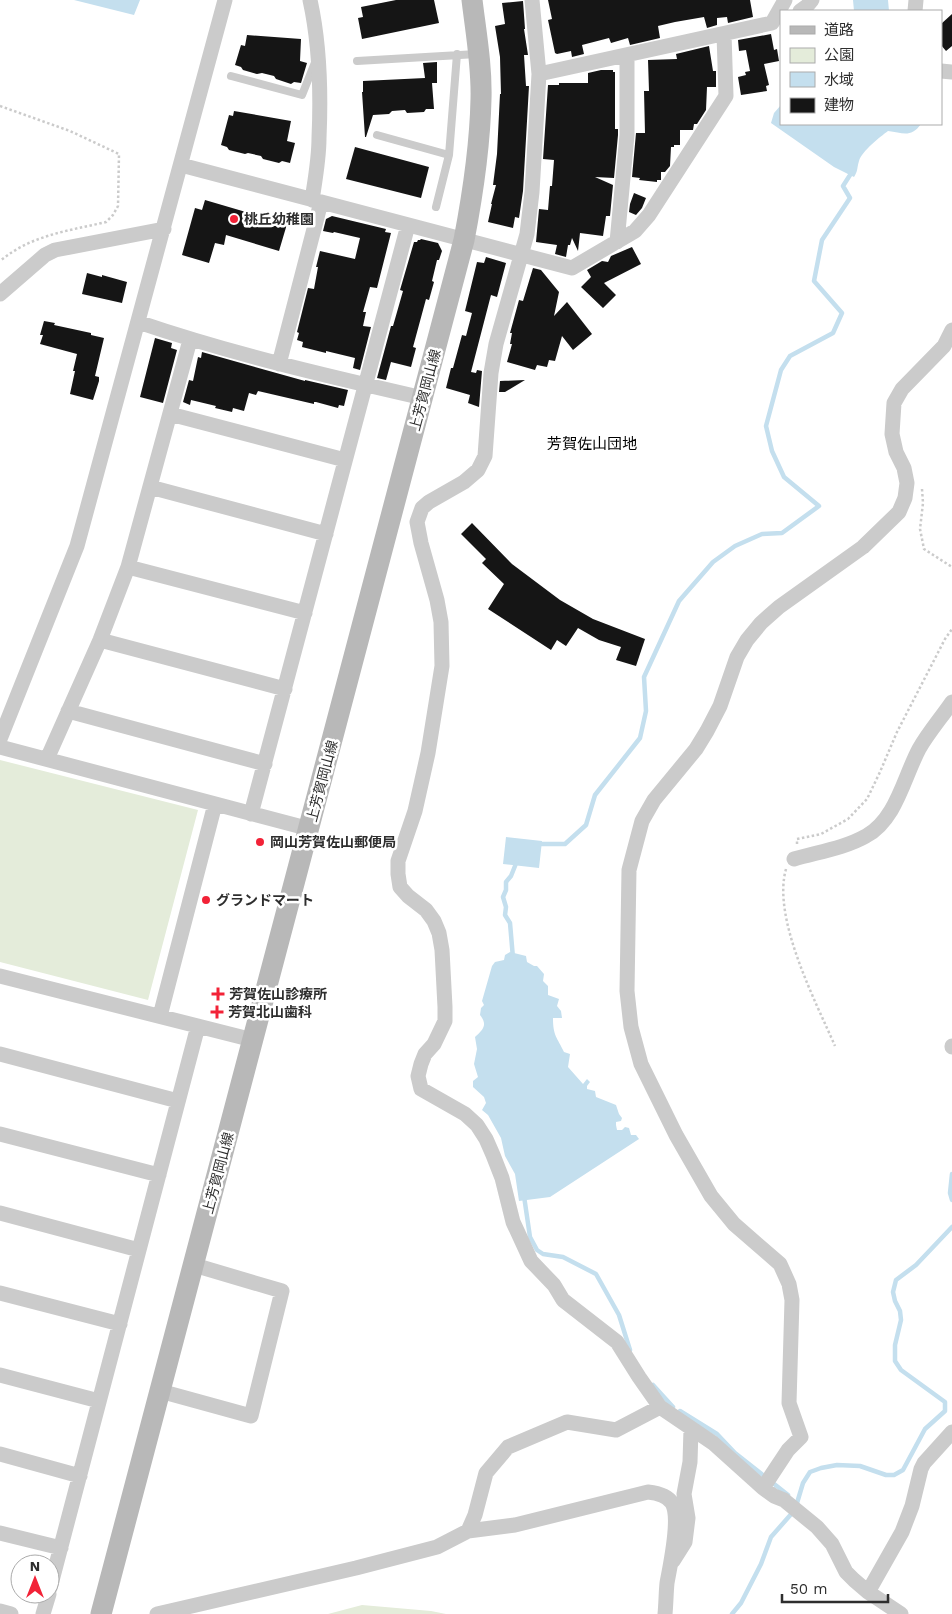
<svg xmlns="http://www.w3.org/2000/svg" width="952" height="1614" viewBox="0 0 952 1614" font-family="'Work Sans','Noto Sans JP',sans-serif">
	<rect width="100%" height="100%" fill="#fff"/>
	<!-- green -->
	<path fill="#e4ecda" d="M0,760L198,810L148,1000L0,962Z
		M362,1605L431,1611L446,1614H328Z"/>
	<!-- water -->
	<path fill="#c4dfee" d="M74,0H140L134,15Z
		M853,0H888L889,11H854Z
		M781,105V124H921C911,138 903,133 888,131C880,137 862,151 859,161C857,167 858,171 854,177L834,167L771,123L774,113Z
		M506,837L542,841L539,868L503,864Z
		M510,952L526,956L527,962L534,966H537L544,974L543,981L548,986V995L559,999L557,1006L561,1011L562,1018H553C553,1036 557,1037 564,1052L570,1054L568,1067L583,1084L587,1079L590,1082L587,1086V1089L595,1091L596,1097L616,1105L619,1114L622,1118L621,1121L616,1122V1125L617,1130H622L625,1127L629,1128L631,1135H636L639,1139L550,1197L519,1201L515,1174L505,1156L501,1138L488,1115L482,1110L486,1103L484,1097L473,1087V1081L478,1077L474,1064L477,1049L475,1037C483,1030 488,1025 480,1015L481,1008L484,1005L482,1001L492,966L495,962L504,960L505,955Z"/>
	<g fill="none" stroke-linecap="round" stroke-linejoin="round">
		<!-- stream -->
		<path stroke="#c4dfee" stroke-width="4.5" d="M536,844H565L586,825L595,795L640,738L646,711L644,677L679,601L713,562L735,546L762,534L782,533L819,506L784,477L772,451L766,426L781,370L790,356L833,333L842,313L814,281L822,240L850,198L843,186L850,175V170
			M513,958L510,923L505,915L506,907L503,897L506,890V882L511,876L517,861
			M952,1174L950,1193L952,1200
			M524,1196L530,1237L537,1250L543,1254L563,1257L596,1274L619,1315L630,1350
			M653,1385L673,1407
			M680,1411L717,1434L735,1453L788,1495
			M732,1614L741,1603L761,1564L771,1537L793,1512L797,1503L803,1483L810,1472L821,1468L837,1465L860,1466L886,1475H894L903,1470L925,1429L945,1411V1402L901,1370L895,1361V1345L901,1320L900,1311L895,1301L893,1292L896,1280L916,1265L952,1227"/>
	</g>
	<!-- building -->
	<path fill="#151515" d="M396,0H434L439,23L362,39L358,18L363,17L361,7Z
		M548,0H750L753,17L728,23L727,17L717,18V25L707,28L704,17L675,22L658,26L660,38L630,45L628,38L611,43L609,38L582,45L584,54L572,57L571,51L557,54L555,53L548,20L552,19Z
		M523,1L525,29H524L528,55H524L526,86H529L523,191L519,218L515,217L513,228L488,222L492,204H491L496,185H493L497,154L500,94H501L500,57L495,26L505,24L502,3Z
		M952,14V46L946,51L941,45V24Z
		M771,34L774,50L777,49L779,61L764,64L769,85L766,86L767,91L741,95L738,77L746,75L745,72L750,71L746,50L739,51L738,40Z
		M247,35L301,39L300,61L307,63L301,83L294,82L291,84L276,79L274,76L262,73L257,74L243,70L241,67L235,65L241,45L245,46Z
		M709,46L713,71H716V87H707L706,110L697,124H694L693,130H680V145H674V147H671L670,166L665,172H661V180H657V182L639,180L640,178L632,177L636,133H645L644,91H649L648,60L677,59L676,54Z
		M437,62V83H432L434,109H426L424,112L407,113L405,110L392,111L389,114L373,115L366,137H365L362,92H363V81L425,78L423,63Z
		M601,70H613V72H615V129H618V135L614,178L595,177L613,185L610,216H606L603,236L580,233L578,251L572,238L570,245H568L566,257L555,254L557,245L536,242L539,209L548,210L550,186H552L554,160L543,159L548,85H559V83H588V73Z
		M234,111L291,121L287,141L295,143L290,163L282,161L279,163L263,159L261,156L248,153L245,154L229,150L227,147L221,145L229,115L233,116Z
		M355,147L429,167L421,198L346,179Z
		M634,193L646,198L642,208L636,215L629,212L630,204Z
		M205,200L287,224L279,251L226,235L224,245L215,243L209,263L182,255L195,208L202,210Z
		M332,216L386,229L385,232L391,233L377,288L370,287L363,312H366L363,326L371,327L360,370L353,368L355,358L326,351V353L302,347L303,342L297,340L299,333L297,332L308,288L314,289L318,267H316L320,251L355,259L360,238L334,232L333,233L323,231L326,219Z
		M421,239L438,243L442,251L439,260H437L432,281L434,282L429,300L426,299L413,347L416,348L411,367L391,362L386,380L377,378L391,326H393L403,291L400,290L414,242H417L418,240H420Z
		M632,247L641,264L604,283L616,295L603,308L581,287L591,277L587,270L602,261L608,262L611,256Z
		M486,257L506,263L497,297L491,295L471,372L476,373L477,370L482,371L479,407L468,403L470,395L446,388L451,368H453L462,335L466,336L472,313L465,311L477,262L484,263Z
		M533,268L541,270L559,292L554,316L567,302L592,334L573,350L562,336L555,361L549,360L547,367L537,365L535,370L507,362L512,344H510L512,333H510L519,300L523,301Z
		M87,273L102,277V275L127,282L122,303L82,294Z
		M44,321L55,323L54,325L91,333V335L104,338L95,376L99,377V381L93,400L70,394L75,371H73L77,354L40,344L43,335H40Z
		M155,338L172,343L171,348L177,350L163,403L140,397Z
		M202,352L305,381V380L348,390L344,406L339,405L338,408L316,402H314V404L258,391L256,395L249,393L244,411L233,408L232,412L215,408L216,406L191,400L190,405L183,402L189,380L193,381L198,357L201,358Z
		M525,380L505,392H499L500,381Z
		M472,523L512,564L560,600L593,619L645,639L636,666L616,660L621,647L599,640L578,628L566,646L557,640L551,650L488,609L504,584L482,563L486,559L461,534Z"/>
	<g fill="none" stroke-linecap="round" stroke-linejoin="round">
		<!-- path -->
		<path stroke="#cbcbcb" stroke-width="2.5" stroke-dasharray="2.5 2.5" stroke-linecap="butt" d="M0,106L70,131L119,154L118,206L113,215L106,222C68,231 31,235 0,261
			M922,489L923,503L920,529L924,549L952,567
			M797,844V839L821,834L848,819L867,799L880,772L897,732L945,639L952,629
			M786,869C772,918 815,1000 835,1046"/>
		<!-- service -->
		<path stroke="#cbcbcb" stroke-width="8" d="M357,61L477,54
			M231,76L302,95L316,60
			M377,135L449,155
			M436,207L449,155L457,54"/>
		<!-- minor -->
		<path stroke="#cbcbcb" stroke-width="15" d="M310,0C320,45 321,93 319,138C319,159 315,180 312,200
			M532,0L539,74L532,192L527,234L496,344L491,373L485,456L478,470L464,482L429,502L422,508L417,522L421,543L437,600L441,622L442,666L428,753L415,811L398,861V874L400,887L408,896L426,910L434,921L439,933L442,950L445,1007V1021L434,1044L425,1054L421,1064L418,1076L421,1089L465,1114L477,1125L486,1139L493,1155L502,1178L513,1222L531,1261L554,1285L563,1300L617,1342L639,1377L660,1407L713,1443L763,1488L774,1496L784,1500L817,1527L832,1544L846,1572L854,1580L868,1592L901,1614
			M800,11L807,6L812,0
			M915,11L916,0
			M941,71L952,72
			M539,74L772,23L785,0
			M181,165L572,268L635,231L649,215L726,96L724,34
			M617,242L627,135V55
			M0,294L45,255L55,250L164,229
			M138,322C232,354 327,376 423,398
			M279,364L321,202
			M170,414L345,460
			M150,487L326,534
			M128,567L305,613
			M100,640L285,689
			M68,711L265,764
			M0,739L77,546L225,0
			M0,747L310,829
			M47,759L100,640L128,567L190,340
			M251,814L408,225
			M794,859C818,852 845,848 866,836C896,820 904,777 919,749C928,733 941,718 952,702
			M0,976L253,1040
			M160,1016L215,804
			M952,1046V1047
			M0,1054L178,1101
			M0,1134L159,1175
			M0,1213L139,1250
			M0,1293L120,1324
			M0,1375L99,1401
			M160,1391L251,1416L282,1291L194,1265
			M0,1454L80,1476
			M763,1488L788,1450L801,1437L789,1403L792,1300L789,1284L780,1264L734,1224L711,1196L676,1135L641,1064L631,1027L627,991L629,870L642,821L654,800L696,749L707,731L720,706L737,657L747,640L761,623L779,607L863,547L899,512L905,498L907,483L904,468L896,452L892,434L894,403L902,389L944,346L952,330
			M468,1531L515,1525L648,1492C657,1493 667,1495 672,1503C681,1518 670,1566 667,1583C666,1593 666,1604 665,1614
			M0,1533L61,1548
			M673,1561L685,1542L688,1518L684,1494L690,1462L691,1429
			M50,1588L198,1026
			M868,1592L902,1532L912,1506L921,1469L924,1463L952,1432
			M0,1611L11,1614
			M43,1614L49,1594
			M157,1614L356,1568L437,1547L468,1531L475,1515L486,1473L508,1447L567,1422L616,1430L660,1407"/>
		<!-- secondary -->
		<path stroke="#b8b8b8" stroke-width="21" d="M101,1614L464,240C473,193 480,147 481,99C482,66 476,33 472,0"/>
	</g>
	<!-- markers -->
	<g fill="#f22237" stroke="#fff" stroke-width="2">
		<circle cx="234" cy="219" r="5"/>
		<circle cx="260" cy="842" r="5"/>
		<circle cx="206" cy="900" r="5"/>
		<path d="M215.5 986.5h5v5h5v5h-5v5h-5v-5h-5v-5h5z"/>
		<path d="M214.5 1004.5h5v5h5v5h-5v5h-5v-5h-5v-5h5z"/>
	</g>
	<g text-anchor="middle" stroke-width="5" stroke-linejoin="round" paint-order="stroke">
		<!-- poi labels -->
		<g font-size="14" font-weight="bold" fill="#2e2e2e" stroke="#fff" text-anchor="start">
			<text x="244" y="224">桃丘幼稚園</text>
			<text x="270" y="847">岡山芳賀佐山郵便局</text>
			<text x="216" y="905">グランドマート</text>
			<text x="229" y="999">芳賀佐山診療所</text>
			<text x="228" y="1017">芳賀北山歯科</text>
		</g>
		<!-- street labels -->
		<g font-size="14" fill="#2e2e2e" stroke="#fff">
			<text transform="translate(425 390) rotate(-75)" y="5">上芳賀岡山線</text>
			<text transform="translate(322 781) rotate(-75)" y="5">上芳賀岡山線</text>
			<text transform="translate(218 1173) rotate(-75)" y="5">上芳賀岡山線</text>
		</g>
		<!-- neighbourhood labels -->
		<g font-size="15" fill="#000" stroke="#fff">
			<text x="592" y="449">芳賀佐山団地</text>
		</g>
	</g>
	<!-- legend -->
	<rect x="780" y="10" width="162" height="115" fill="#ffffff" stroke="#ababab"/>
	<rect x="790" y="26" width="25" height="8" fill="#b8b8b8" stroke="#ababab"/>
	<text x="824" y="35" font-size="15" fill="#2e2e2e">道路</text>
	<rect x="790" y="48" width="25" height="15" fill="#e4ecda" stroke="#ababab"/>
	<text x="824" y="60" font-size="15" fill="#2e2e2e">公園</text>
	<rect x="790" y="72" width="25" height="15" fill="#c4dfee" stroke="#ababab"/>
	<text x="824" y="85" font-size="15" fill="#2e2e2e">水域</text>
	<rect x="790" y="98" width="25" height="15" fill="#151515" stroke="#ababab"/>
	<text x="824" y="110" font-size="15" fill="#2e2e2e">建物</text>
	<!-- north arrow -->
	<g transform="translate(35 1579)"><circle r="24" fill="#ffffff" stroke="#ababab"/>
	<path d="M0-4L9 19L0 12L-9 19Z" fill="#f22237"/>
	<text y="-8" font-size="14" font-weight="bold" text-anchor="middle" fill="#2e2e2e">N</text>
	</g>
	<!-- scale -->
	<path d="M782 1594v8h106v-8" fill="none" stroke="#2e2e2e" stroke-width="2.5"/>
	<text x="790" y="1594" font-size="15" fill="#2e2e2e" stroke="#ffffff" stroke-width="4" paint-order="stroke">50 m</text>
</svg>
